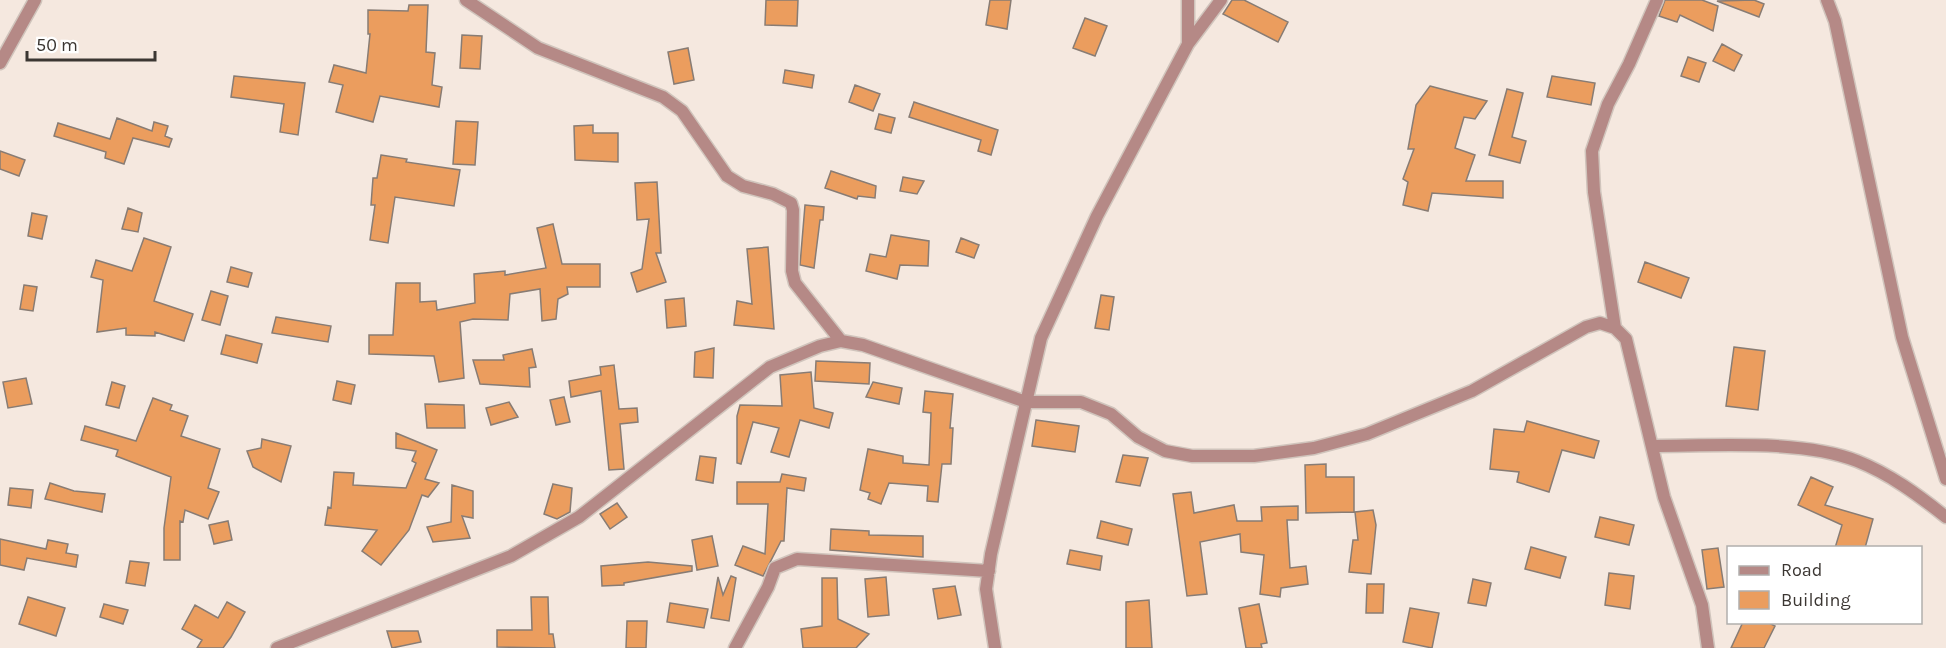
<svg xmlns="http://www.w3.org/2000/svg" width="1946" height="648" viewBox="0 0 1946 648" font-family="Karla,sans-serif">
	<rect width="100%" height="100%" fill="#f5e8df"/>
	<!-- building -->
	<path fill="#eb9d5e" stroke="#887c74" stroke-width="1.5" d="M766,0H798L797,26L765,25Z
		M990,0H1011L1007,29L986,25Z
		M1232,0H1244L1288,22L1278,42L1223,14Z
		M1665,0H1702L1718,6L1713,31L1680,15L1677,22L1659,16Z
		M1754,0L1764,4L1759,17L1717,1Z
		M409,5H428L426,52L435,53L432,85L442,87L439,107L380,96L373,122L336,112L343,85L329,82L334,65L366,73L370,34H368V10L408,11Z
		M1085,18L1107,26L1095,56L1073,48Z
		M462,35L482,36L480,69L460,68Z
		M1722,44L1742,55L1734,71L1713,61Z
		M688,48L694,80L674,84L668,52Z
		M1688,57L1706,63L1699,82L1681,76Z
		M785,70L814,75L812,88L783,83Z
		M234,76L305,83L298,135L280,132L284,104L231,97Z
		M1552,76L1595,83L1591,105L1547,97Z
		M855,85L880,94L873,111L849,102Z
		M1430,86L1487,101L1475,119L1464,117L1455,148L1475,155L1466,181H1503V198L1432,193L1428,211L1403,205L1408,182L1403,179L1414,149H1408L1416,105Z
		M1507,89L1523,93L1512,137L1526,141L1520,163L1489,155Z
		M914,102L998,130L991,155L978,151L981,140L909,117Z
		M879,114L895,118L891,133L875,129Z
		M117,118L152,131L154,122L168,126L165,136L172,139L169,147L133,138L124,164L105,158L106,152L54,136L58,123L110,139Z
		M456,121L478,122L475,165L453,164Z
		M593,125V133H618V162L575,160L574,126Z
		M0,151L25,160L19,176L0,169Z
		M381,155L407,159L406,162L460,170L454,206L395,197L388,243L370,240L375,205H371L373,178H377Z
		M831,171L876,186L875,198L858,196L857,199L825,188Z
		M903,177L924,181L917,194L900,191Z
		M657,182L661,253H656L666,282L637,292L631,273L642,269L649,219L637,220L635,183Z
		M805,205L824,207L823,220H820L814,268L800,265Z
		M128,208L142,213L138,232L122,229Z
		M32,213L47,216L42,239L28,236Z
		M553,224L562,264H600V287H567L568,294L558,299L556,319L542,321L540,289L510,294L508,320L473,319L460,322L464,378L439,382L434,356L369,354V335H393L396,283H420V302L436,301L437,310L475,303L474,274L505,271V275L546,268L537,228Z
		M891,235L929,241L928,266L900,265L897,279L866,271L870,254L886,257Z
		M144,238L171,247L154,301L193,314L184,341L155,332V336L126,335V328L97,332L103,280L91,277L96,260L132,271Z
		M961,238L979,245L974,258L956,252Z
		M768,247L774,329L734,325L737,301L752,304L747,249Z
		M1645,262L1689,278L1681,298L1638,282Z
		M231,267L252,273L248,287L227,282Z
		M24,285L37,287L33,311L20,309Z
		M211,291L228,296L220,325L202,320Z
		M1101,295L1114,297L1109,330L1095,328Z
		M684,298L686,326L667,328L665,300Z
		M276,317L331,326L328,342L272,333Z
		M226,335L262,344L257,363L221,354Z
		M1734,347L1765,351L1758,410L1726,406Z
		M714,348L713,378L694,377L695,352Z
		M532,349L536,367L529,368L530,387L480,384L473,360H504L503,355Z
		M816,361L870,363L869,384L815,381Z
		M614,365L619,409L637,408L638,422L620,424L624,469L609,470L601,391L571,397L569,381L601,375L600,367Z
		M811,372L814,408L833,413L829,428L800,420L789,457L771,452L779,428L753,422L741,464L737,463V416L740,405L782,406L780,375Z
		M26,378L32,404L8,408L3,382Z
		M337,381L355,385L351,404L333,400Z
		M112,382L125,386L119,408L106,405Z
		M873,382L902,388L899,404L866,397Z
		M925,391L953,394L950,428H953L951,464H942L938,502L927,501L928,486L889,483L881,504L868,499L870,493L860,490L868,449L903,456V463L929,465L931,413L923,412Z
		M564,397L570,422L556,425L550,400Z
		M153,398L172,405L170,410L188,416L181,436L220,449L208,488L219,492L208,519L185,510L183,522L180,521V560H164V528L171,477L116,456L118,450L81,440L85,426L136,441Z
		M509,402L518,417L491,425L486,408Z
		M425,404L464,405L465,428H427Z
		M1036,420L1079,426L1075,452L1032,446Z
		M1527,421L1599,441L1594,458L1562,450L1549,492L1517,482L1519,472L1490,469L1494,429L1524,432Z
		M396,433L437,450L425,479L439,483L428,497L422,495L409,530L381,565L362,551L377,530L325,525L328,507L331,508L334,472L354,473L353,485L406,488L416,463L412,461L416,451L396,448Z
		M262,439L291,446L281,482L253,467L247,451L261,448Z
		M1123,455L1148,458L1140,486L1116,482Z
		M700,456L716,458L713,483L696,480Z
		M1326,464V477H1354V512L1306,513L1305,465Z
		M782,474L806,478L804,491L787,488L784,541H781L763,576L735,565L743,546L765,554L768,504H737V482H780Z
		M1811,477L1833,487L1825,505L1873,519L1865,548H1835L1842,525L1798,505Z
		M50,483L74,491L105,494L102,512L45,499Z
		M553,484L572,488L570,512L557,519L544,514Z
		M452,485L473,491V518L462,516L470,538L433,542L427,527L451,522Z
		M10,488L33,490L31,508L8,505Z
		M1191,492L1194,513L1234,505L1237,521H1262L1261,507L1298,506V520H1287L1290,568L1306,566L1308,584L1281,588L1280,597L1260,594L1264,555L1241,552L1240,534L1200,542L1207,594L1187,596L1173,494Z
		M617,503L627,517L610,529L600,514Z
		M1373,510L1376,525L1371,574L1349,572L1353,540H1358L1355,512Z
		M1600,517L1634,525L1629,545L1595,537Z
		M228,521L232,540L214,544L209,525Z
		M1101,521L1132,529L1128,545L1097,538Z
		M831,529L869,531V535L923,536V557L830,550Z
		M712,536L718,566L697,570L692,540Z
		M0,539L46,549L48,540L68,544L66,553L78,555L76,567L27,558L24,570L0,565Z
		M1531,547L1566,557L1560,578L1525,569Z
		M1718,548L1724,587L1707,589L1702,550Z
		M1070,550L1102,556L1100,570L1067,564Z
		M130,561L149,563L145,586L126,583Z
		M648,562L692,566V571L624,583V585L602,586L601,566Z
		M1609,573L1634,576L1630,609L1605,605Z
		M731,576L736,578L729,621L711,618L718,577L723,595Z
		M886,577L889,615L868,617L865,579Z
		M822,578H837L838,619L869,634L856,648H803L801,629L822,626Z
		M1473,579L1491,583L1486,606L1468,603Z
		M1367,584H1384L1383,613H1366Z
		M955,586L961,615L938,619L933,589Z
		M28,597L65,608L56,636L19,624Z
		M531,597H548L549,634H553L555,648L497,647V630H532Z
		M1149,600L1152,648H1126V602Z
		M227,602L245,612L231,637L223,648H197L202,640L182,629L195,605L218,618Z
		M670,603L708,609L704,628L667,622Z
		M104,604L128,610L123,624L100,617Z
		M1259,604L1267,643L1261,644L1262,648H1246L1239,608Z
		M1410,608L1439,613L1432,648L1403,642Z
		M627,621H647L646,648H626Z
		M1743,622H1767L1775,626L1764,648H1731Z
		M387,631H418L421,642L392,648Z"/>
	<g fill="none" stroke-linecap="round" stroke-linejoin="round">
		<defs>
			<path id="minor" d="M466,0L538,48L663,97L682,111L727,176L743,186L773,194L791,203L793,210L792,271L795,283L841,341
				M1188,0V44
				M1827,0L1835,21L1902,337L1946,479
				M0,63L35,0
				M1615,328L1594,192L1592,151L1608,104L1629,64L1657,0
				M1652,446C1712,446 1802,439 1857,461C1890,474 1918,495 1946,517
				M277,648L511,556L579,517L770,367L820,346L841,341L863,345L1026,402H1081L1111,414L1138,437L1165,451L1192,456H1254L1314,448L1367,434L1472,391L1586,327L1600,323L1615,328L1626,339L1664,497L1702,605L1708,648
				M735,648L768,587L775,568L797,559L989,571
				M995,648L986,589L991,554L1041,338L1097,216L1188,44L1221,0"/>
		</defs>
		<!-- minor casing -->
		<use href="#minor" stroke="#d0c4bc" stroke-width="15"/>
		<!-- minor -->
		<use href="#minor" stroke="#b58986" stroke-width="12"/>
	</g>
	<!-- legend -->
	<rect x="1727" y="546" width="195" height="78" fill="#ffffff" stroke="#b1afad" stroke-width="1.5"/>
	<rect x="1739" y="566" width="30" height="9" fill="#b58986" stroke="#b1afad" stroke-width="1.5"/>
	<text x="1781" y="576" font-size="18" fill="#3b3632">Road</text>
	<rect x="1739" y="591" width="30" height="18" fill="#eb9d5e" stroke="#b1afad" stroke-width="1.5"/>
	<text x="1781" y="606" font-size="18" fill="#3b3632">Building</text>
	<!-- scale -->
	<path d="M27 51v9h128v-9" fill="none" stroke="#3b3632" stroke-width="3"/>
	<text x="36" y="51" font-size="18" fill="#3b3632" stroke="#ffffff" stroke-width="4.5" paint-order="stroke">50 m</text>
</svg>
